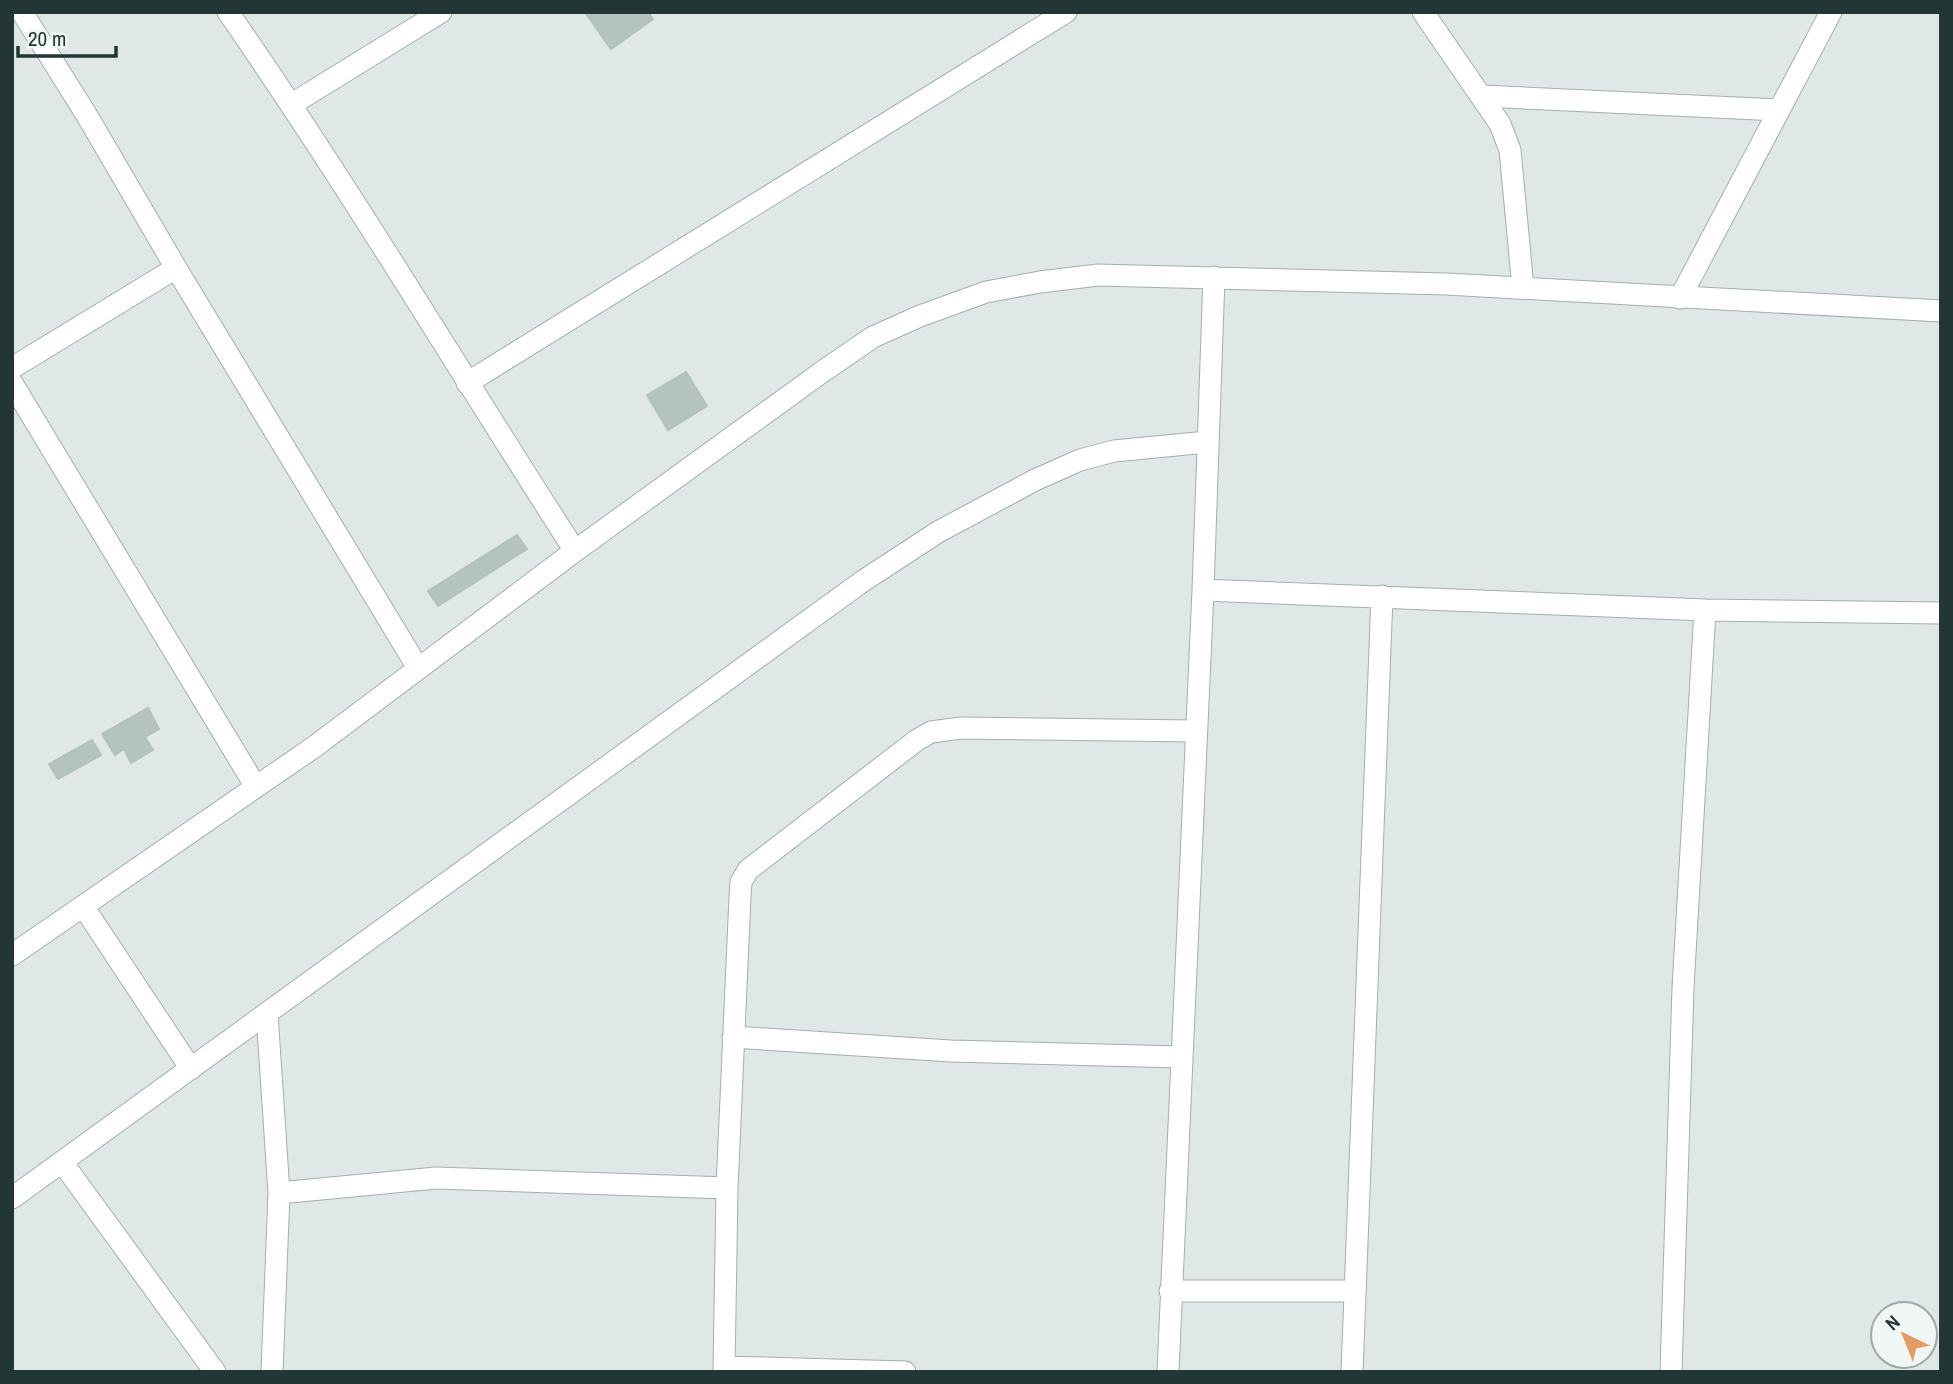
<svg xmlns="http://www.w3.org/2000/svg" width="1953" height="1384" viewBox="0 0 1953 1384" font-family="'Archivo Narrow',sans-serif">
	<rect width="100%" height="100%" fill="#dfe8e6"/>
	<!-- building -->
	<path fill="#b4c3c0" stroke="#b2c1be" stroke-width="2" d="M585,12H648L653,19L611,49Z
		M686,372L707,406L668,430L647,395Z
		M517,535L527,549L438,606L428,591Z
		M148,708L159,729L145,737L153,750L131,763L124,749L115,755L102,734Z
		M92,740L101,755L58,779L49,764Z"/>
	<g fill="none" stroke-linecap="round" stroke-linejoin="round">
		<defs>
			<path id="street" d="M22,12L86,114L176,268L418,668
				M228,12C350,188 459,371 575,551
				M1423,12L1500,124L1510,150L1523,288
				M1482,96L1779,110
				M292,104L441,12
				M1680,298L1831,12
				M12,368L176,268
				M12,383L256,787
				M467,383L1066,12
				M1203,590L1705,610L1941,613
				M83,906L191,1069
				M12,955L314,747L575,551L822,372L873,337L920,316L986,292L1040,282L1098,275L1446,284L1941,311
				M267,1014L279,1193L272,1372
				M733,1037L951,1051L1180,1057
				M62,1162L215,1372
				M279,1193L436,1178L727,1188
				M12,1198L863,581L938,532L1035,480L1080,460L1114,451L1207,442
				M1170,1291H1355
				M724,1367L905,1372
				M724,1372L727,1188L740,897L741,882L748,870L917,740L931,732L961,728L1195,731
				M1168,1372L1203,590L1214,277
				M1352,1372L1382,596
				M1671,1372L1683,988L1705,610"/>
		</defs>
		<!-- street casing -->
		<use href="#street" stroke="#a3afad" stroke-width="23"/>
		<!-- street -->
		<use href="#street" stroke="#fff" stroke-width="21"/>
	</g>
	<!-- border -->
	<rect width="1953" height="1384" fill="none" stroke="#223635" stroke-width="28"/>
	<!-- north arrow -->
	<g transform="translate(1904 1335) rotate(317)"><circle r="33" fill="#eff6f3" stroke="#9da9a7" stroke-width="2"/>
	<path d="M0-5L12 26L0 18L-12 26Z" fill="#e39d62"/>
	<text y="-10" font-size="19" font-weight="bold" text-anchor="middle" fill="#223635">N</text>
	</g>
	<!-- scale -->
	<path d="M18 46v10h98v-10" fill="none" stroke="#223635" stroke-width="3.5"/>
	<text x="28" y="46" font-size="21" fill="#223635" stroke="#eff6f3" stroke-width="5" paint-order="stroke">20 m</text>
</svg>
